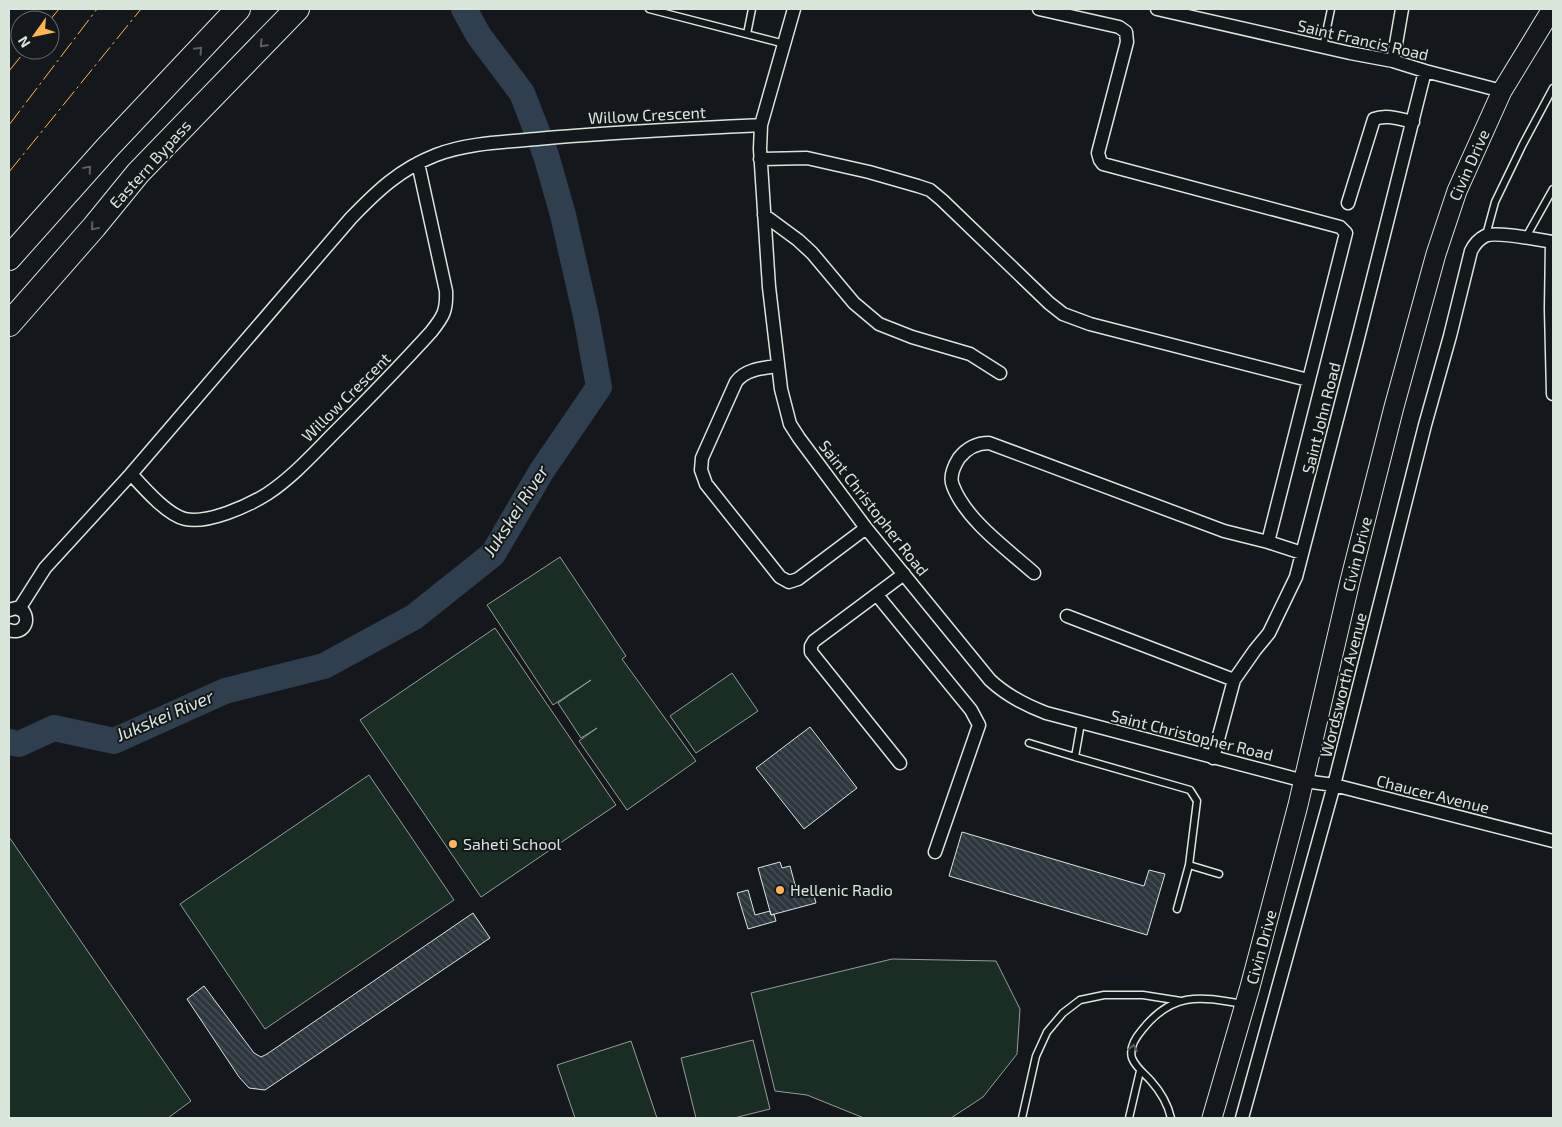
<svg xmlns="http://www.w3.org/2000/svg" width="1562" height="1127" viewBox="0 0 1562 1127" font-family="'Exo 2',sans-serif">
	<defs>
		<pattern id="building-back-hatch" width="6" height="6" patternUnits="userSpaceOnUse" patternTransform="scale(1.25)"><rect width="6" height="6" fill="#2c363c"/><path d="M-1 5l2 2M0 0l6 6M5-1l2 2" fill="none" stroke="#4a5358"/></pattern>
	</defs>
	<rect width="100%" height="100%" fill="#14181c"/>
	<!-- green -->
	<path fill="#1a2d24" stroke="#939e99" d="M560,557L626,656L622,659L696,761L627,810L579,741L597,728L581,738L558,703L591,680L553,705L487,605Z
		M495,628L616,805L481,897L360,720Z
		M732,673L758,711L696,753L670,716Z
		M369,775L454,900L265,1029L180,904Z
		M9,837L191,1101L168,1118H9Z
		M892,959L996,961L1020,1009L1017,1054L983,1097L951,1118H864L807,1095L775,1091L751,993Z
		M753,1040L770,1109L734,1118H696L681,1058Z
		M631,1041L657,1118H575L557,1065Z"/>
	<g fill="none" stroke-linecap="round" stroke-linejoin="round">
		<!-- river -->
		<path stroke="#2f3f4d" stroke-width="26" d="M9,742L19,744L54,728L114,741L225,691L324,666L414,617L493,554L541,472L599,387L586,316L563,215L546,155L522,93L479,36L464,9"/>
	</g>
	<!-- building -->
	<path fill="url(#building-back-hatch)" stroke="#d8e6dc" d="M810,727L857,788L804,829L756,768Z
		M962,832L1144,886L1149,870L1165,874L1147,935L949,876Z
		M780,862L782,868L790,866L797,892L812,888L816,903L771,915L758,868Z
		M748,890L755,915L770,911L771,915L774,914L776,921L748,929L737,893Z
		M473,913L490,938L265,1090L249,1088L239,1077L187,999L204,986L254,1053L261,1057L267,1054Z"/>
	<g fill="none" stroke-linecap="round" stroke-linejoin="round">
		<defs>
			<path id="service" d="M649,9L785,44
				M747,34L752,9
				M1323,47L1331,9
				M1486,235L1495,202L1523,144L1553,88
				M1526,237L1553,189
				M1081,723L1075,757L1190,790L1197,801L1189,865L1177,909
				M1029,743L1075,757
				M1189,865L1219,874
				M1022,1118L1036,1056L1047,1032L1063,1013L1080,1000L1104,995H1143L1181,1001
				M1129,1118L1140,1071
				M1171,1118C1168,1105 1160,1091 1151,1081C1144,1073 1136,1068 1132,1058C1129,1048 1136,1037 1142,1030C1172,992 1199,996 1242,1004"/>
			<path id="minor" d="M794,9L761,125L760,149L769,287L781,389L790,424L799,438L866,528L990,680C1007,696 1025,705 1046,713L1304,781L1334,785L1553,841
				M1157,9L1350,53L1393,61L1425,71L1502,91
				M1393,61L1402,9
				M760,159L807,158L869,172L918,186L930,190L942,200L1049,303L1063,314L1090,324L1308,380
				M1348,203L1374,119C1386,114 1400,119 1413,122
				M764,215L798,240L812,253L854,303L879,324L912,337L970,354L1000,373
				M1552,242L1551,309L1553,394
				M778,366C763,368 745,369 736,382L702,458L701,470L706,484L780,577L789,582L798,579L866,528
				M131,474C143,487 167,515 185,519C208,524 248,506 267,494C293,477 315,452 337,430C369,398 401,365 431,332C443,317 447,311 446,291L418,163
				M1268,542L1302,553
				M1034,573C1007,549 966,520 953,486C949,477 954,466 959,458C967,448 977,443 989,443L1224,531L1268,542L1346,233L1340,227L1103,164L1100,160L1098,153L1127,42L1126,32L1119,27L1039,9
				M877,595L971,710L979,725L935,852
				M19,609L45,568L131,474L351,218C377,191 400,169 436,155C467,143 504,142 537,139C611,132 686,129 761,125
				M9,610L16,608L23,611C31,622 22,635 9,630
				M1067,616L1234,680
				M1213,758L1234,680L1255,650L1269,633L1296,577L1357,342L1425,71
				M900,763L811,652V646L814,641L904,574
				M1242,1118L1334,785L1425,425L1450,336L1471,251C1474,245 1479,239 1485,236C1495,231 1540,240 1553,242"/>
			<path id="secondary" d="M1212,1118L1250,987L1298,805L1350,581L1394,407L1436,254L1457,191L1502,91L1552,9"/>
			<path id="motorway" d="M9,258L107,148L238,9
				M9,324L94,227L138,173L297,9"/>
		</defs>
		<!-- service casing -->
		<use href="#service" stroke="#d8e6dc" stroke-width="9"/>
		<!-- minor casing -->
		<use href="#minor" stroke="#d8e6dc" stroke-width="15"/>
		<!-- secondary casing -->
		<use href="#secondary" stroke="#d8e6dc" stroke-width="21"/>
		<!-- motorway casing -->
		<use href="#motorway" stroke="#d8e6dc" stroke-width="26"/>
		<!-- service -->
		<use href="#service" stroke="#14181c" stroke-width="6"/>
		<!-- minor -->
		<use href="#minor" stroke="#14181c" stroke-width="12"/>
		<!-- secondary -->
		<use href="#secondary" stroke="#14181c" stroke-width="19"/>
		<!-- motorway -->
		<use href="#motorway" stroke="#14181c" stroke-width="24"/>
		<!-- power -->
		<path stroke="#ffb74d" stroke-width="1" stroke-dasharray="18 4 2.5 4" stroke-linecap="butt" d="M50,20L59,9
			M9,71L26,50
			M9,125L97,9
			M9,172L141,9"/>
	</g>
	<!-- one-way arrows -->
	<defs><path id="oneway-chevron" d="M-2-3.5L2.5 0L-2 3.5" fill="none" stroke-width="1.6" stroke-linecap="round" stroke-linejoin="round" transform="scale(1.25)"/></defs>
	<g stroke="#59605f">
		<use href="#oneway-chevron" transform="translate(263 44) rotate(134)"/>
		<use href="#oneway-chevron" transform="translate(199 50) rotate(-47)"/>
		<use href="#oneway-chevron" transform="translate(88 169) rotate(-49)"/>
		<use href="#oneway-chevron" transform="translate(94 227) rotate(130)"/>
		<use href="#oneway-chevron" transform="translate(1133 1048) rotate(-79)"/>
	</g>
	<!-- markers -->
	<g fill="#ffb74d" stroke="#14181c" stroke-width="2">
		<circle cx="453" cy="844" r="5"/>
		<circle cx="780" cy="890" r="5"/>
	</g>
	<g text-anchor="middle" stroke-width="4" stroke-linejoin="round" paint-order="stroke">
		<!-- street labels -->
		<g font-size="16" fill="#d8e6dc" stroke="#14181c">
			<text transform="translate(1363 40) rotate(13)" y="6">Saint Francis Road</text>
			<text transform="translate(647 115) rotate(-3)" y="6">Willow Crescent</text>
			<text transform="translate(150 164) rotate(-48)" y="6">Eastern Bypass</text>
			<text transform="translate(1469 165) rotate(-66)" y="6">Civin Drive</text>
			<text transform="translate(346 397) rotate(-45)" y="6">Willow Crescent</text>
			<text transform="translate(1321 418) rotate(-76)" y="6">Saint John Road</text>
			<text transform="translate(874 508) rotate(52)" y="6">Saint Christopher Road</text>
			<text transform="translate(1357 554) rotate(-76)" y="6">Civin Drive</text>
			<text transform="translate(1343 685) rotate(-76)" y="6">Wordsworth Avenue</text>
			<text transform="translate(1192 735) rotate(14)" y="6">Saint Christopher Road</text>
			<text transform="translate(1433 794) rotate(14)" y="6">Chaucer Avenue</text>
			<text transform="translate(1261 947) rotate(-75)" y="6">Civin Drive</text>
		</g>
		<!-- poi labels -->
		<g font-size="16" fill="#d8e6dc" stroke="#14181c" text-anchor="start">
			<text x="463" y="850">Saheti School</text>
			<text x="790" y="896">Hellenic Radio</text>
		</g>
		<!-- water labels -->
		<g font-size="18" font-style="italic" fill="#d8e6dc" stroke="#14181c">
			<text transform="translate(516 511) rotate(-57)" y="6">Jukskei River</text>
			<text transform="translate(165 716) rotate(-23)" y="6">Jukskei River</text>
		</g>
	</g>
	<!-- border -->
	<rect width="1562" height="1127" fill="none" stroke="#d8e6dc" stroke-width="20"/>
	<!-- north arrow -->
	<g transform="translate(35 35) rotate(237)"><circle r="24" fill="#14181c" stroke="#626a69"/>
	<path d="M0-4L9 19L0 12L-9 19Z" fill="#ffb74d"/>
	<text y="-8" font-size="14" font-weight="bold" text-anchor="middle" fill="#d8e6dc">N</text>
	</g>
</svg>
